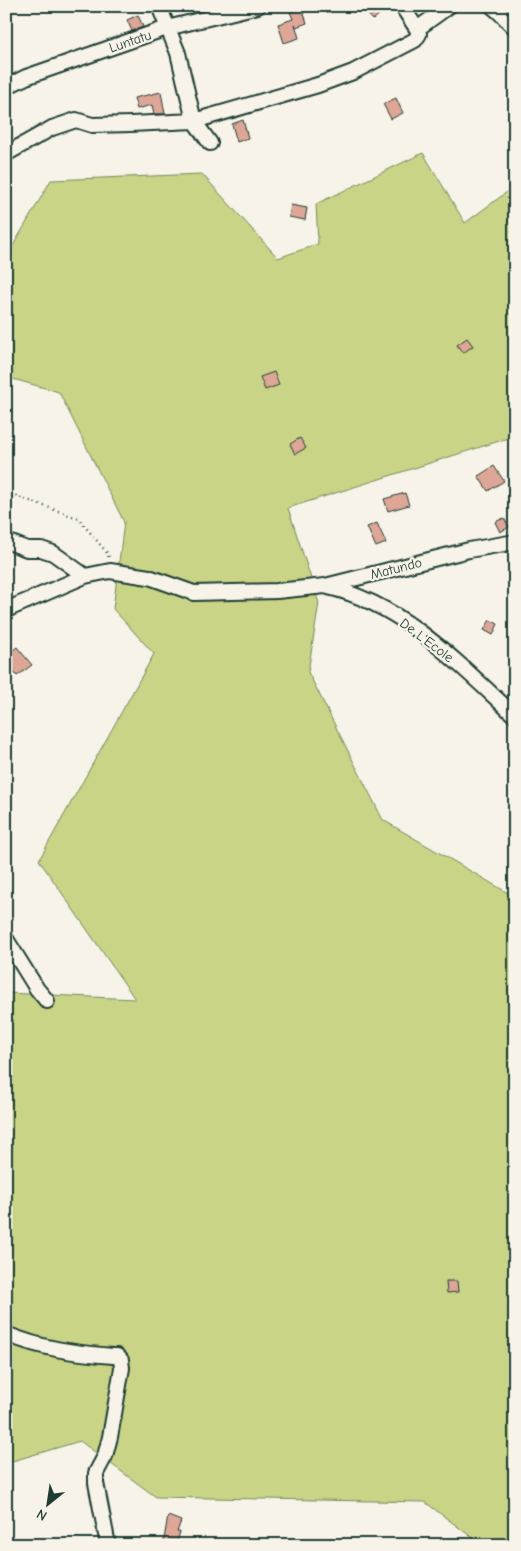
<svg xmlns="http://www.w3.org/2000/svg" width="521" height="1551" viewBox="0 0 521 1551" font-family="'Comic Neue',sans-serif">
	<rect width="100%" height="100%" fill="#f7f3e8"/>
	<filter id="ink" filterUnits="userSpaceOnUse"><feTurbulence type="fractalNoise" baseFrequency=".02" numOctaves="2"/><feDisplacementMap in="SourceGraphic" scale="10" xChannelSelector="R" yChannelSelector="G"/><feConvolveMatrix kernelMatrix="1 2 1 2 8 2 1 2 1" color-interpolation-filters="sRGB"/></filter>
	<g filter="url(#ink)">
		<!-- green -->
		<path fill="#c9d487" stroke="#74885e" d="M423,153L465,223L515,186V436L288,508L319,603L308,672L383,820L515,897V1545H482L425,1502L156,1497L80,1441L6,1463V993L135,999L39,860L154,654L113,609L124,522L59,392L6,377V258L51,180L202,174L278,258L318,244L316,204Z"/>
		<!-- building -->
		<path fill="#dea697" stroke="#1f3d34" d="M361,6H377L382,12L373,20Z
			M302,8L307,23L296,27L295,24L299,38L284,43L278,24L293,19L290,12Z
			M138,15L143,27L132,31L127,20Z
			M161,92L165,114H154L152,105L137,109L134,98Z
			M396,98L403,113L391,119L383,104Z
			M243,120L248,138L237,142L232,124Z
			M291,205L307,208L305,220L289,217Z
			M467,338L473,346L463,353L457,345Z
			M274,372L279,385L265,390L260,377Z
			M300,438L306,448L295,454L290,444Z
			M494,466L504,481L488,491L478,476Z
			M405,493L409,505L388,511L384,499Z
			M504,518L509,527L500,532L495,522Z
			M377,523L386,543L376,547L367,527Z
			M490,620L498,624L493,635L484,630Z
			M17,647L32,665L17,676L6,663V656Z
			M446,1281H457L458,1292L447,1293Z
			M168,1516L181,1521L177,1532H180L176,1545H163Z"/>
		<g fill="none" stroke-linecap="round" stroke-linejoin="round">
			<defs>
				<path id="minor" d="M159,6L178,53L194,121L210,143
					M492,6L498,11L515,28
					M417,29L449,6
					M6,87L26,77L167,28L258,6
					M6,154L52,128L76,120L92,125L131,124L194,121L318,85L353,72L415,40L419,34L417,29L402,6
					M6,541L27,549H41L53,553L85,576
					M328,587C403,604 461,666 515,716
					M6,610L85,576L110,571L149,577L194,593L277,591L325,586L469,550L515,542
					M6,939L37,989L47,1001
					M6,1334C43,1349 74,1353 113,1356H117L121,1360L122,1368L110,1437L105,1456L96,1473V1483L108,1545"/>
			</defs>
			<!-- minor casing -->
			<use href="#minor" stroke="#1f3d34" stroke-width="18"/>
			<!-- path -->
			<path stroke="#1f3d34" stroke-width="2.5" stroke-dasharray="1 4" stroke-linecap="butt" d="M6,499L16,496L78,518L108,554L109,560"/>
			<!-- minor -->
			<use href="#minor" stroke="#f7f3e8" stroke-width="14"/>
		</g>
	</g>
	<g text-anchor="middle" stroke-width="4.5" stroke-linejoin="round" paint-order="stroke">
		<!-- street labels -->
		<g font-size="14" fill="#1f3d34" stroke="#f7f3e8">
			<text transform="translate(130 41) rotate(-19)" y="5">Luntatu</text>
			<text transform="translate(396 568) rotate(-14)" y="5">Matundo</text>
			<text transform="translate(427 640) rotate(37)" y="5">De L'Ecole</text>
		</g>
	</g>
	<!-- margin -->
	<rect width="521" height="1551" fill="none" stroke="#f7f3e8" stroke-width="25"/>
	<rect x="12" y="12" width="496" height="1526" fill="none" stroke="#1f3d34" stroke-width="2" filter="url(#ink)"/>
	<!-- north arrow -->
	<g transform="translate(48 1504) rotate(210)" stroke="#f7f3e8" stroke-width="4" paint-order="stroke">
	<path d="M0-4L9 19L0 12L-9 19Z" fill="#1f3d34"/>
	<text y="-8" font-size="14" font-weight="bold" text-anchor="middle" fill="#1f3d34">N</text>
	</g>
</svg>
